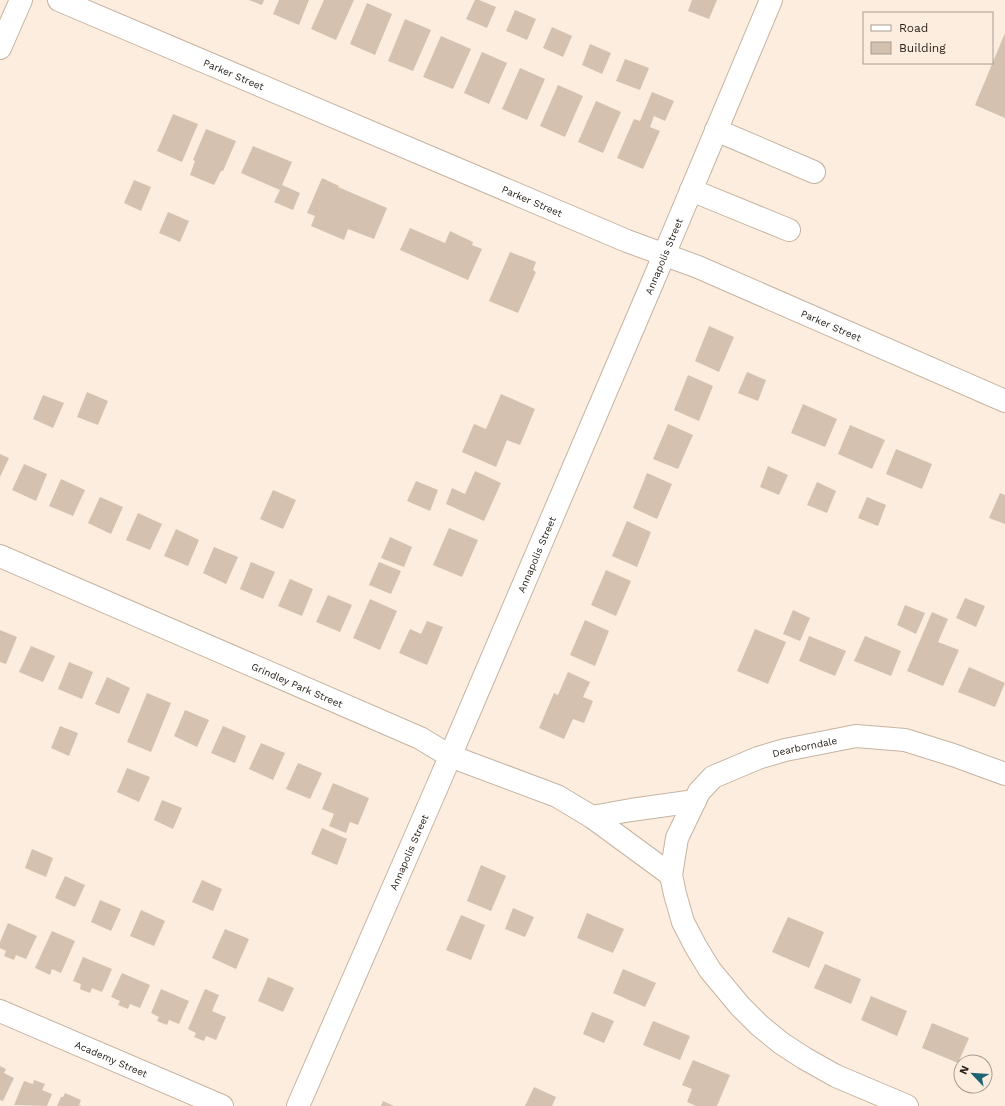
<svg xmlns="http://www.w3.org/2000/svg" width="1005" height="1106" viewBox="0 0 1005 1106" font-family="'Work Sans',sans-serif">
	<rect width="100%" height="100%" fill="#fdedde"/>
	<!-- building -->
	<path fill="#d4c1af" d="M249,0H264L262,5Z
		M279,0H309L299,25L273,14Z
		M324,0H354L336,40L311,29Z
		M475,0H479L496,7L487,28L466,19Z
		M692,0H717L709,19L688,11Z
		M367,3L392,14L375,55L350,44Z
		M515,10L536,19L527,40L506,31Z
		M405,19L431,30L413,71L388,61Z
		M552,27L572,36L563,57L543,48Z
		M1005,33V118L975,105Z
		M441,36L471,49L453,89L423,77Z
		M590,44L611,53L602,74L582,65Z
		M482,52L507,63L489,104L464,93Z
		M625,59L649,68L640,90L616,81Z
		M520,68L545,79L527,120L502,109Z
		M558,85L583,96L565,137L540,126Z
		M652,92L674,101L665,121L654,116L650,127L660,131L643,169L617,158L634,119L640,121Z
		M596,101L621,112L603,153L578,142Z
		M173,114L198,124L182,162L157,151Z
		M206,129L236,141L223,171H221L214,185L190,175L195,161L193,160Z
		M253,146L292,162L282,185L300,193L293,210L274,202L280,190L241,173Z
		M322,178L339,186L338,187L387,208L374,239L348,229L344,240L311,226L315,216L307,213Z
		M134,180L151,187L141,211L124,203Z
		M168,212L189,221L180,242L159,233Z
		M410,228L445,243L450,231L473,242L472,245L482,249L468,280L400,250Z
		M510,252L536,262L533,270L536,272L518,313L489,301Z
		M709,326L734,337L719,372L695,361Z
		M747,372L766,380L758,401L738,393Z
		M688,375L713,386L699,421L674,410Z
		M87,392L108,401L98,425L77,417Z
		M501,394L535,409L520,445L507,440L496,467L462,452L474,424L486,429Z
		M43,395L64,403L53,428L33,419Z
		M803,404L837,419L825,447L791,433Z
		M668,424L693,435L678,469L653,459Z
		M850,425L885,440L872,469L838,454Z
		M896,449L932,464L922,489L886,474Z
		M0,454L9,458L0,477Z
		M24,464L47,474L36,501L12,490Z
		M768,466L788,475L779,495L760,487Z
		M475,471L501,483L484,521L446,504L452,488L465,494Z
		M647,473L672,484L657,519L633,508Z
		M61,479L85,490L73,516L49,506Z
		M416,481L438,490L430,511L407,501Z
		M817,482L836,491L827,513L807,505Z
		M273,490L296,500L283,529L260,519Z
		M1000,493L1005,495V524L989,518Z
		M100,497L123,507L111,534L88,523Z
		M867,497L886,505L878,526L858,518Z
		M138,513L162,524L150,550L126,540Z
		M627,521L651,532L637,567L612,556Z
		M449,528L478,540L462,577L433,565Z
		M176,529L199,540L188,566L164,556Z
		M390,537L412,547L404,567L381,558Z
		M214,547L238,557L226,584L203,573Z
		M251,562L275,572L263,599L240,589Z
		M379,562L401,571L391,594L369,585Z
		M606,570L631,581L616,616L591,605Z
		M290,579L313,589L302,616L278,606Z
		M328,595L352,605L340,632L316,622Z
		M965,598L985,606L976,627L956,618Z
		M370,599L397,611L380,650L353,638Z
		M905,605L925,613L916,634L897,625Z
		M793,610L810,618L800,641L783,634Z
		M932,612L948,619L938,642L959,650L943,686L907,671Z
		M585,620L609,631L595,666L570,655Z
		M427,621L443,627L427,665L399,653L410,629L421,634Z
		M755,629L786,642L768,684L737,671Z
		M0,630L17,637L6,664L0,662Z
		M809,636L846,651L835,676L799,661Z
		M865,636L901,651L891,676L854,661Z
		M31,646L55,656L43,682L19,672Z
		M69,662L93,672L82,699L58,689Z
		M969,667L1005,683L995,707L958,692Z
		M568,672L590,682L583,697L593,701L584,723L573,719L564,739L539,728L554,693L558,695Z
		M107,677L130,688L119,714L95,704Z
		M147,693L171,703L151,752L127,742Z
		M185,710L209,720L197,747L174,736Z
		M60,726L78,733L69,756L51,748Z
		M223,726L246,736L235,763L211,753Z
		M261,743L285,753L273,780L249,769Z
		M298,763L322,773L310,799L286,789Z
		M127,768L150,777L139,802L117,792Z
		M333,783L369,798L358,825L350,822L346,833L329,826L334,814L322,809Z
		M162,800L182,808L173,829L154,820Z
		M322,828L347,839L337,865L311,854Z
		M32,849L53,858L46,877L25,868Z
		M481,865L506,876L491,911L467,901Z
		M65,876L85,885L75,907L55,898Z
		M202,880L222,889L213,911L192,902Z
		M100,900L121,909L111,931L91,922Z
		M513,908L534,917L525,937L505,929Z
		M141,910L165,921L154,946L130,936Z
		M587,913L624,929L613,953L577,938Z
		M461,915L485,925L471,960L446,950Z
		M788,917L824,932L809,968L772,952Z
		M8,923L37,936L26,959L16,955L14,960L4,956L6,951L0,948V942Z
		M225,929L249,939L236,969L212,958Z
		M52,931L75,941L61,973L52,969L50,975L35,968Z
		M83,957L112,969L102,992L92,988L90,993L80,989L81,984L73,981Z
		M825,964L861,979L851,1004L814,988Z
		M623,969L656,983L645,1007L613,993Z
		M122,973L150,985L140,1008L130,1004L128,1009L118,1005L120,1001L111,997Z
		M268,977L294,988L283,1012L258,1001Z
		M161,989L189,1001L179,1024L169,1020L167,1025L157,1021L159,1017L151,1013Z
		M205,989L219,995L212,1011L226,1017L216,1040L206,1036L204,1041L194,1037L196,1033L188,1029Z
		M871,996L907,1011L897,1036L861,1020Z
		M592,1012L614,1021L604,1043L583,1034Z
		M653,1021L690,1036L680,1060L643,1045Z
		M932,1023L969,1038L958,1063L922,1048Z
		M693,1060L730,1075L717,1106H696L687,1102L692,1089L682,1085Z
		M0,1066L6,1069L4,1073L14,1078L3,1101L0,1100Z
		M34,1080L45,1084L42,1090L52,1094L47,1106L14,1105L24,1081L33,1084Z
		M534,1087L556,1097L552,1106H525Z
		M65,1093L81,1100L79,1105L82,1106H57L61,1097H63Z
		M383,1101L394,1106H381Z"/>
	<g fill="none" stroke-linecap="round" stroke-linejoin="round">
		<defs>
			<g id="minor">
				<path id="s1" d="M59,0L627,241L698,267L1005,401"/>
				<path d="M0,48L21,0"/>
				<path d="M716,130L814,172"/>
				<path d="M691,190L789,230"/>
				<path id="s2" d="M0,556L420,738L450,756L557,796L592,817L671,875"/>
				<path d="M592,817L631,810L695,801"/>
				<path id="s3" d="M0,1011L222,1106"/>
				<path id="s4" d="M298,1106L437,787L651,286L771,0"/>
				<path id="s5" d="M907,1106L836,1076L804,1058L781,1043L759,1025L740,1006L710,970L696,947L683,922L675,894L671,875L677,838L699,792L713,777L758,758L785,750L856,736L905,740L953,755L1005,774"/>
			</g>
		</defs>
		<!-- minor casing -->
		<use href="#minor" stroke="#c6b4a2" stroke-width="24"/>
		<!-- minor -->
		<use href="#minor" stroke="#fff" stroke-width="22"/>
	</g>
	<g text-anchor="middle" stroke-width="3" stroke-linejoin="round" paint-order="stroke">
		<!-- street labels -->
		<g font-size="10" fill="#29221b" stroke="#fdedde">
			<text dy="4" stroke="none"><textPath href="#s1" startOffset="190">Parker Street</textPath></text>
			<text dy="4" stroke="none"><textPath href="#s1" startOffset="514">Parker Street</textPath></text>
			<text dy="4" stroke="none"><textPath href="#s4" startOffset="925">Annapolis Street</textPath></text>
			<text dy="4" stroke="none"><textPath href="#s1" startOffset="838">Parker Street</textPath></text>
			<text dy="4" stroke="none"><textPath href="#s4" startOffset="601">Annapolis Street</textPath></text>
			<text dy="4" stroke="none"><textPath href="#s2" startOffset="324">Grindley Park Street</textPath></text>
			<text dy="4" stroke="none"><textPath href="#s5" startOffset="553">Dearborndale</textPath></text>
			<text dy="4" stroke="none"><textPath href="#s4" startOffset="277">Annapolis Street</textPath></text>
			<text dy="4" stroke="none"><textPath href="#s3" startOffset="121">Academy Street</textPath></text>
		</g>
	</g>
	<!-- legend -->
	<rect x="863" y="12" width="130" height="52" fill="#fdedde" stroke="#a89c90"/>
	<rect x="871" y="25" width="20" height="6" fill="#ffffff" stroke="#a89c90"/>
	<text x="899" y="32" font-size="12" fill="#29221b">Road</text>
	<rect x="871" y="42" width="20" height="12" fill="#d4c1af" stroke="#a89c90"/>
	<text x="899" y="52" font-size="12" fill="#29221b">Building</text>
	<!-- north arrow -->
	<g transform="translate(973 1074) rotate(295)"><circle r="19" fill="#fdedde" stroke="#a89c90"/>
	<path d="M0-3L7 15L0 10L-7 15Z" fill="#1c6373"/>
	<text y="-6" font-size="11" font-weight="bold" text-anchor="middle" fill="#29221b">N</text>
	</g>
</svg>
